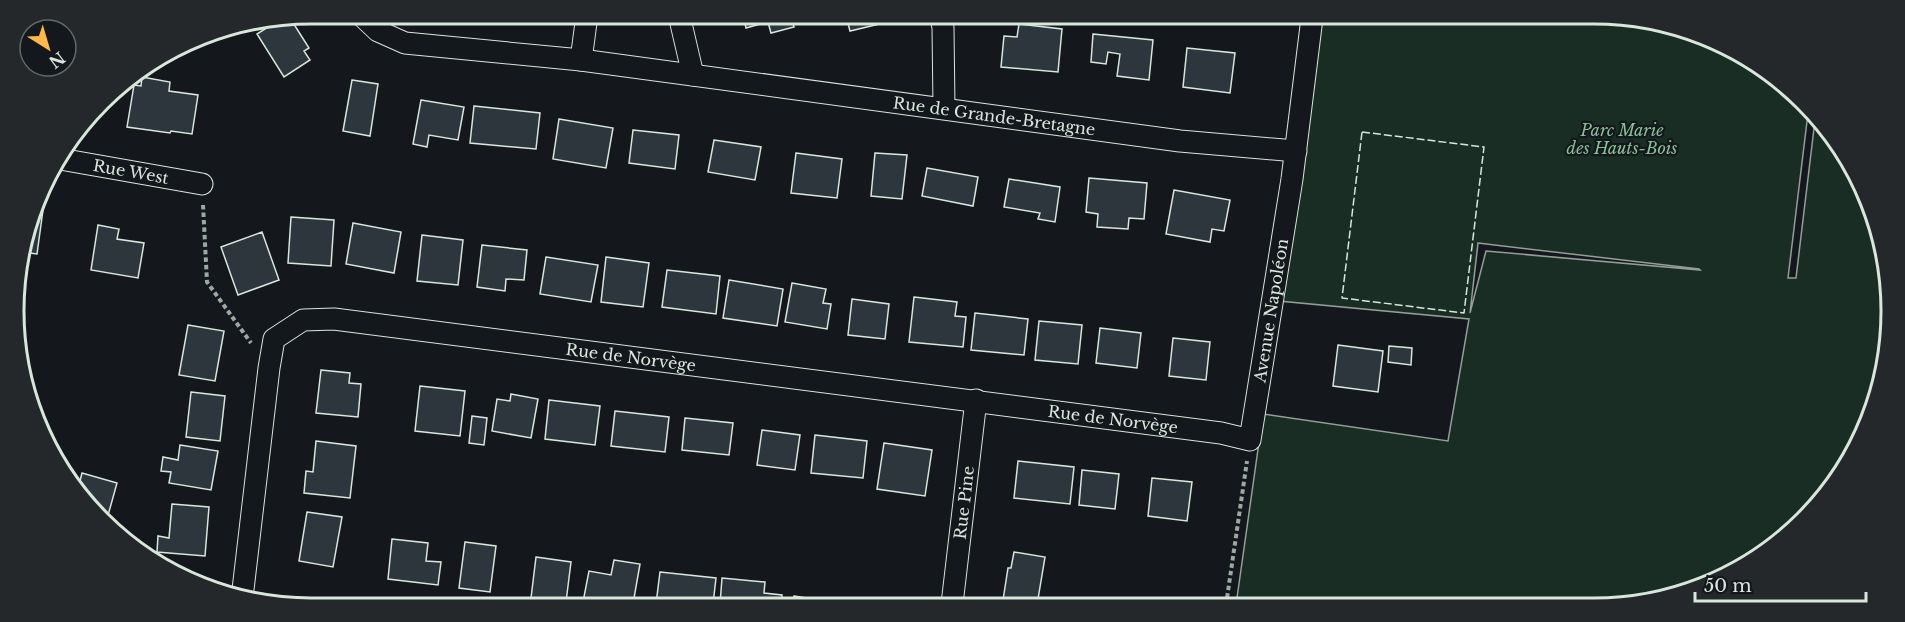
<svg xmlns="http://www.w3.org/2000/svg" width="1905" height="622" viewBox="0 0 1905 622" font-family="'Libre Baskerville',serif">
	<rect width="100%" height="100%" fill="#14181c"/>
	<!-- green -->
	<path fill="#1a2d24" stroke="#939e99" stroke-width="1.5" fill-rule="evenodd" d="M1312,18L1652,19L1760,64L1808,113L1788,278H1796L1815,120L1842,146L1886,253V369L1852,459L1804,522L1726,578L1633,606L1236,605L1263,414L1448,441L1469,319L1279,301ZM1478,243L1699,269L1700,270L1486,251L1470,313Z"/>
	<!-- building -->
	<path fill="#2c363c" stroke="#d8e6dc" stroke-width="1.5" d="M743,15L791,16L794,27L771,33L768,22L746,28Z
		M846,16H887L888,22L850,31Z
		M290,18L309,48L304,51L310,60L284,77L257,34L279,20Z
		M1019,24L1062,29L1058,72L1001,67L1004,36L1017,37Z
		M1093,34L1153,40L1149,80L1117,76L1120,54L1108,52L1106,64L1091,62Z
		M1187,48L1235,53L1230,93L1183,87Z
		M142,77L170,82L169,91L198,95L192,134L171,131L170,133L127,127L134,85L141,86Z
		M352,80L378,84L370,136L343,131Z
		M421,100L464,107L458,140L429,135L427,147L413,144Z
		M474,106L540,113L536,149L470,143Z
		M559,119L613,128L606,168L553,159Z
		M633,130L679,135L675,169L629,163Z
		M714,140L761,147L755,180L708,172Z
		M796,153L842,159L837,198L791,193Z
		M875,153L907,155L902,199L871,196Z
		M927,168L978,177L973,206L922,196Z
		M1089,178L1147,183L1144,219L1129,218L1128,229L1097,227L1098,214L1086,212Z
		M1009,179L1060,187L1055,222L1038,219L1040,213L1004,207Z
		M1174,190L1230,200L1224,231L1212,229L1210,242L1166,234Z
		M35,209L43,210L37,254L22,252Z
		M291,217L334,220L331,266L288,263Z
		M353,223L401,232L394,273L346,264Z
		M98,225L119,229L117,239L144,243L138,278L91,270Z
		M262,232L279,280L238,295L221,247Z
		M422,235L463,240L458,285L417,281Z
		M482,245L527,250L524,280L506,279L505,291L477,287Z
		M546,257L598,265L591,302L540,294Z
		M606,257L649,263L643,307L601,302Z
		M667,270L720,276L716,314L662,307Z
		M729,280L783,289L777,326L723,318Z
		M792,283L826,289L823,303L831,304L827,329L785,322Z
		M914,297L957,302L955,316L966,317L963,347L909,342Z
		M852,299L889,304L885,339L848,335Z
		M975,313L1028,319L1024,355L971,350Z
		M1039,321L1082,325L1078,364L1035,360Z
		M188,325L224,331L215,381L179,375Z
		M1100,328L1141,333L1137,368L1096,363Z
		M1173,338L1210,342L1206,380L1169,376Z
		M1338,345L1383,351L1378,392L1333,386Z
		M1389,346L1412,348L1411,365L1388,362Z
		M321,370L350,373L349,383L361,384L358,417L316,413Z
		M420,386L465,391L460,436L415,431Z
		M191,392L225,396L220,441L186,437Z
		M511,394L538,399L531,438L492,431L497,399L510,401Z
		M549,400L600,406L595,445L545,439Z
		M615,411L669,417L665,452L611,446Z
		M472,416L487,418L484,445L469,443Z
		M685,418L733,423L729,455L682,450Z
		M762,430L800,435L795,470L757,465Z
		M815,435L867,441L863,478L811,473Z
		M316,441L356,446L350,498L304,493L306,471L313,472Z
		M884,443L932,450L925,496L877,489Z
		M180,445L218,451L211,490L169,483L171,472L161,471L163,457L178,460Z
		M1018,461L1074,467L1070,504L1014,498Z
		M1082,470L1119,474L1115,509L1079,505Z
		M82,473L117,483L107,519L64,476L80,481Z
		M1152,478L1192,482L1187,521L1148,516Z
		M172,504L209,507L205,556L157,552L158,536L169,538Z
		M307,512L342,517L333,567L299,561Z
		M392,539L428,543L426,561L441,562L438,585L388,579Z
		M465,542L496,546L490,592L459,588Z
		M1014,552L1045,557L1037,605L1003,600L1008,568H1011Z
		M536,557L571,562L566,602L531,598Z
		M614,560L640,564L633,604L583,602L589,571L611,575Z
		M660,572L716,578L713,604H656Z
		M722,578L765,582L764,593L782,595L781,604H720Z
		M794,596L839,603L838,604H793Z"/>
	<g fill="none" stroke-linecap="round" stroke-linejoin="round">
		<defs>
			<g id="street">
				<path id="s1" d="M360,14L378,31L405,43L581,60L1180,141L1296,151"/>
				<path d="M679,15L693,75"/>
				<path d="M941,16L943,28L944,108"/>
				<path d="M581,60L587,15"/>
				<path id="s2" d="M60,159L202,184"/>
				<path id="s3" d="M242,598L269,368L274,339L303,320L334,319L1221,433L1250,440L1292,179L1312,18"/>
				<path id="s4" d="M952,604L976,400"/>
			</g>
		</defs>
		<!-- street casing -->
		<use href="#street" stroke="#d8e6dc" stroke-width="23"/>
		<!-- path -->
		<path stroke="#9da8a2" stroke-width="4" stroke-dasharray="4.5 3" stroke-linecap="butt" d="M203,205L207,282L251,343
			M1226,605L1247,461"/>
		<!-- street -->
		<use href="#street" stroke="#14181c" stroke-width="21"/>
		<!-- fence -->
		<path stroke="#d8e6dc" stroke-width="1.5" stroke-dasharray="8 3" stroke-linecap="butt" d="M1362,132L1484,147L1464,313L1342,298Z"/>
	</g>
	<g text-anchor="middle" stroke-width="4.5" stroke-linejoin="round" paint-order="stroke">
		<!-- street labels -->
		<g font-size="16" fill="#d8e6dc" stroke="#14181c">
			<text dy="6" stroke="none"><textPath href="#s1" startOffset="648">Rue de Grande-Bretagne</textPath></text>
			<text dy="6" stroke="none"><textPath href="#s2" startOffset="72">Rue West</textPath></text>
			<text dy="6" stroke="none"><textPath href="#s3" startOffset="1382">Avenue Napoléon</textPath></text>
			<text dy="6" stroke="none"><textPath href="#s3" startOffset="626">Rue de Norvège</textPath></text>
			<text dy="6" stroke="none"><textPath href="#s3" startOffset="1112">Rue de Norvège</textPath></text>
			<text dy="6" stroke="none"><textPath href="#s4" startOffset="102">Rue Pine</textPath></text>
		</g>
		<!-- park labels -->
		<g font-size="16" font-style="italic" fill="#8ac095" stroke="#14181c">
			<text x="1622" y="136">Parc Marie<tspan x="1622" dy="18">des Hauts-Bois</tspan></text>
		</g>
	</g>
	<!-- crop -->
	<path d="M0 0H1905V622H0ZM311 24H1594A287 287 0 0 1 1881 311V311A287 287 0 0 1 1594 598H311A287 287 0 0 1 24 311V311A287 287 0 0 1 311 24Z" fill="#24282b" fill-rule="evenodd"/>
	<path fill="none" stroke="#d8e6dc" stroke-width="3" d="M311 24H1594A287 287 0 0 1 1881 311V311A287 287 0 0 1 1594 598H311A287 287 0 0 1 24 311V311A287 287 0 0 1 311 24Z"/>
	<!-- north arrow -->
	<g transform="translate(48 48) rotate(143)"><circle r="28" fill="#14181c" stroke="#626a69" stroke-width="1.5"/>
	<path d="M0-4.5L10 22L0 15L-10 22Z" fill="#ffb74d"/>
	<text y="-9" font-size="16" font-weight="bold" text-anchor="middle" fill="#d8e6dc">N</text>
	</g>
	<!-- scale -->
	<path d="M1695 592v9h171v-9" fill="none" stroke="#d8e6dc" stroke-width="3"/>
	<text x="1704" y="592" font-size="18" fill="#d8e6dc" stroke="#14181c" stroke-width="4.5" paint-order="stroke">50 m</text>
</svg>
